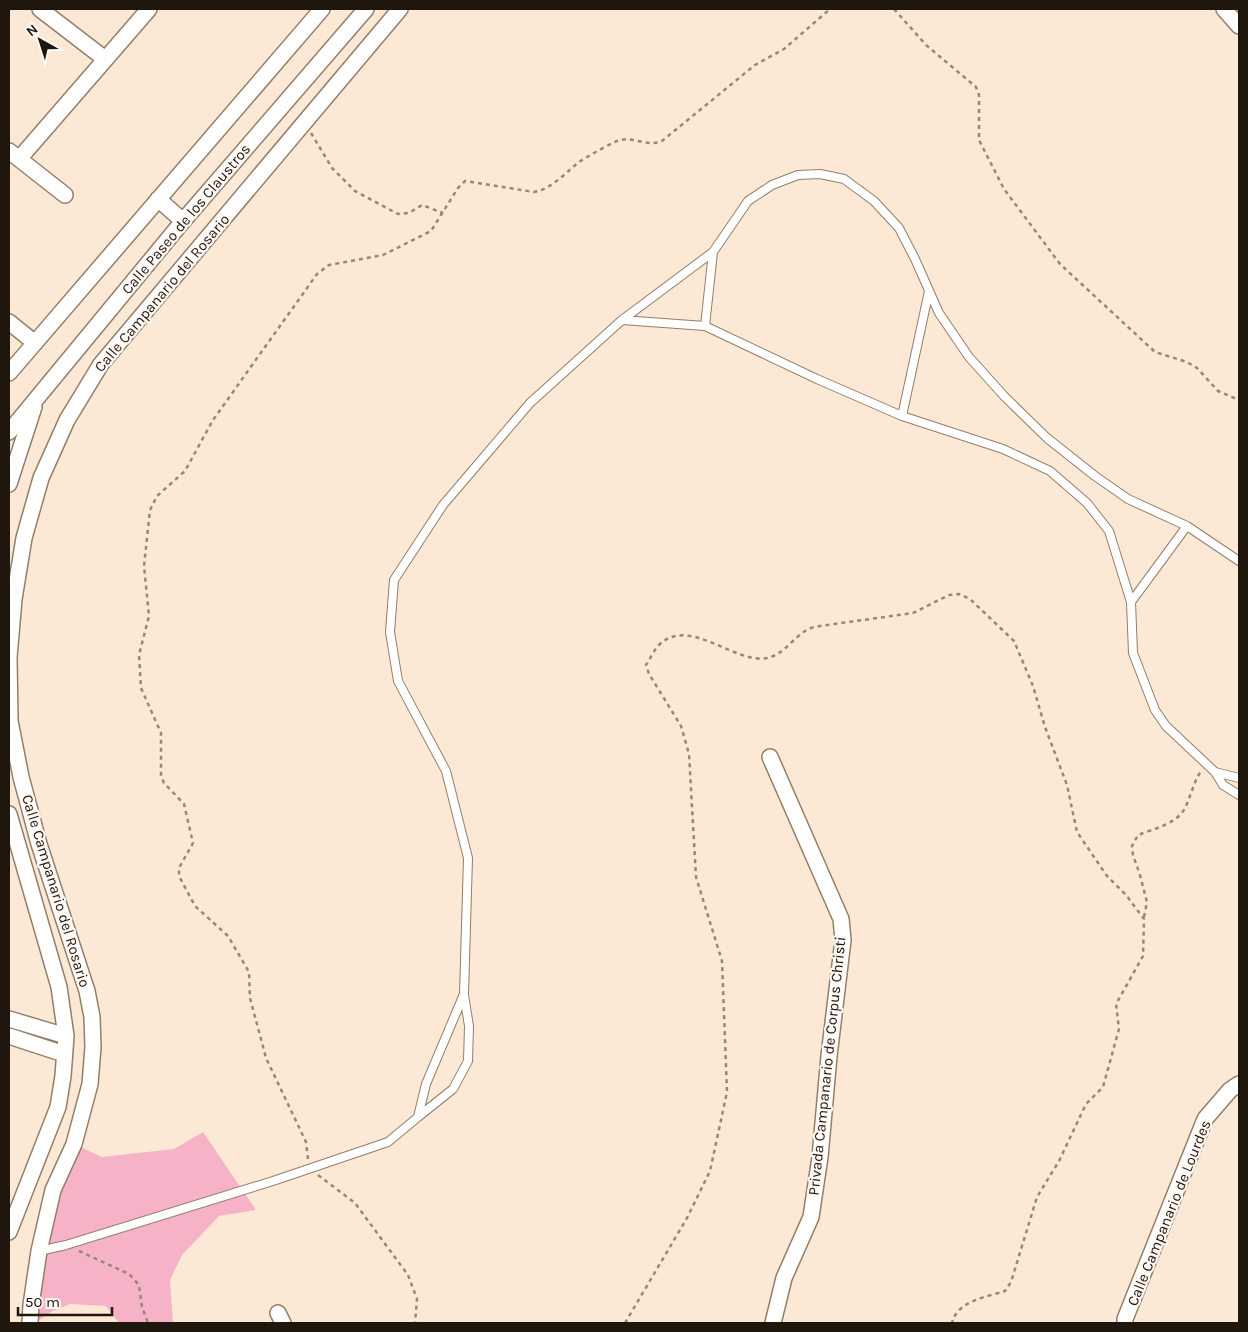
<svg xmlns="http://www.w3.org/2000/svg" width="1248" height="1332" viewBox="0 0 1248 1332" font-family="Karla,sans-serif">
	<rect width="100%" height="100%" fill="#fce9d5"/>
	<!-- green -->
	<path fill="#f6b3c8" d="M203,1132L256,1210L219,1216L182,1255L170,1280L173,1323H119L106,1306L70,1304L51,1312L35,1323L39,1251L74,1144L102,1157L174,1149Z"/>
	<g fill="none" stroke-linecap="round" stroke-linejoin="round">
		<defs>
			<path id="lane" d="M622,320L705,326L817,379L902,416L1003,449L1050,471L1087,503L1109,531L1131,602L1133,653L1155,710L1166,726L1215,772L1239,778
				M705,326L713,252
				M902,416L929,291
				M1131,602L1187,526
				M1215,772L1223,785L1239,795
				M418,1117L453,1089L468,1061L469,1026L464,995
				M39,1251L66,1245L273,1181L388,1142L418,1117L426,1084L464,994L468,858L446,771L398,681L390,632L394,580L443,505L530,403L622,320L713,252L748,201L772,185L798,175L820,174L844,179L874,201L899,228L915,259L939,313L969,357L1004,396L1047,438L1095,476L1128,499L1187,526L1239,561"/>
			<path id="street" d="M40,9L105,59
				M1224,9L1239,26
				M9,151L65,195
				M19,159L149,9
				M158,199L183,221
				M9,322L35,343
				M9,373L322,9
				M9,432L183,221L366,9
				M9,484L34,407
				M770,757L841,919L843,940L829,1056L820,1157L811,1217L784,1278L773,1323
				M9,814L59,987L66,1036L63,1076L58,1107L9,1232
				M9,1019L66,1036
				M9,1036L64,1054
				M278,1313L283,1323
				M30,1323L31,1305L39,1251L53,1190L74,1144L90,1084L93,1047L92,1017L87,991L39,844L21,777L10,721L9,657L14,599L24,538L41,478L67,420L101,364L400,9
				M1125,1323V1319L1205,1119L1230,1090L1239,1084"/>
		</defs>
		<!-- lane casing -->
		<use href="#lane" stroke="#947e68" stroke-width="10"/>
		<!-- street casing -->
		<use href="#street" stroke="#947e68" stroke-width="18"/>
		<!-- path -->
		<path stroke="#968879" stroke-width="2.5" stroke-dasharray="4 4" stroke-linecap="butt" d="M894,9L926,45L976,87L979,95V140L1004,189L1060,264L1155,352L1187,362L1197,368L1218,391L1239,400
			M311,133L332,168L355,191L398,214L409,213L422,205L443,213
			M1144,917L1147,902L1140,875L1133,855L1132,846L1138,835C1153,829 1177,824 1185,808C1191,796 1193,783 1201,771
			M308,1159L306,1142L266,1058L250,998L249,972L228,936L195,906L179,876V868L193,843L184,804L164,783L161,776V733L141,688L139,655L149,616L144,566L150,510L157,496L185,471L213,420L317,274L329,265L383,255L431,231L458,188L465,181L534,192C552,189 565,173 579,162C590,155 604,147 617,141C632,135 647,148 662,141L755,65L784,49L830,9
			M318,1175L355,1203L408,1275L417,1299L415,1323
			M79,1251L129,1274L139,1285L142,1307L148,1323
			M625,1323L687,1218L710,1171L727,1092L722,961L696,877L689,754L681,726L649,674L646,665C650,659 654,650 659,645C689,615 735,665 768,658C783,654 793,639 805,631C809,628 815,627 820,626L913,613L949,595L959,594L970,599L1014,641L1033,686L1045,727L1067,785L1077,832L1107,876L1126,895L1144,919L1143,956L1116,1004L1119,1029L1103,1087L1086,1104L1059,1161L1037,1197L1011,1282L1005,1291C986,1297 957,1301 952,1323"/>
		<!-- lane -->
		<use href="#lane" stroke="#fff" stroke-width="8"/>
		<!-- street -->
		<use href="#street" stroke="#fff" stroke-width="15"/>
	</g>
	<g text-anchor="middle" stroke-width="4.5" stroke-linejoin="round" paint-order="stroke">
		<!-- street labels -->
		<g font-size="15" fill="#1f160d" stroke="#fef9f4">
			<text transform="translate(186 219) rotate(-50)" y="5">Calle Paseo de los Claustros</text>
			<text transform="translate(162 293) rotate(-50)" y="5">Calle Campanario del Rosario</text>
			<text transform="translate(56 891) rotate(73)" y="5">Calle Campanario del Rosario</text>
			<text transform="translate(827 1066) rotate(-84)" y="5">Privada Campanario de Corpus Christi</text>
			<text transform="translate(1169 1213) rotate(-68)" y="5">Calle Campanario de Lourdes</text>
		</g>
	</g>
	<!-- border -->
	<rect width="1248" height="1332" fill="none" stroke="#1f160d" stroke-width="20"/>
	<!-- north arrow -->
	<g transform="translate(40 40) rotate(321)" stroke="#fef9f4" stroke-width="4" paint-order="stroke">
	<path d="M0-4L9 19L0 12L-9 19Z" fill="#1f160d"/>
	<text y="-8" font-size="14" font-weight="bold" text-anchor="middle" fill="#1f160d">N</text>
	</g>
	<!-- scale -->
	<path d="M18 1307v8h94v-8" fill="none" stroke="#1f160d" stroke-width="2.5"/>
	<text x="25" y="1307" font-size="15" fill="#1f160d" stroke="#fef9f4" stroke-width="4" paint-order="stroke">50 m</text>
</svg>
